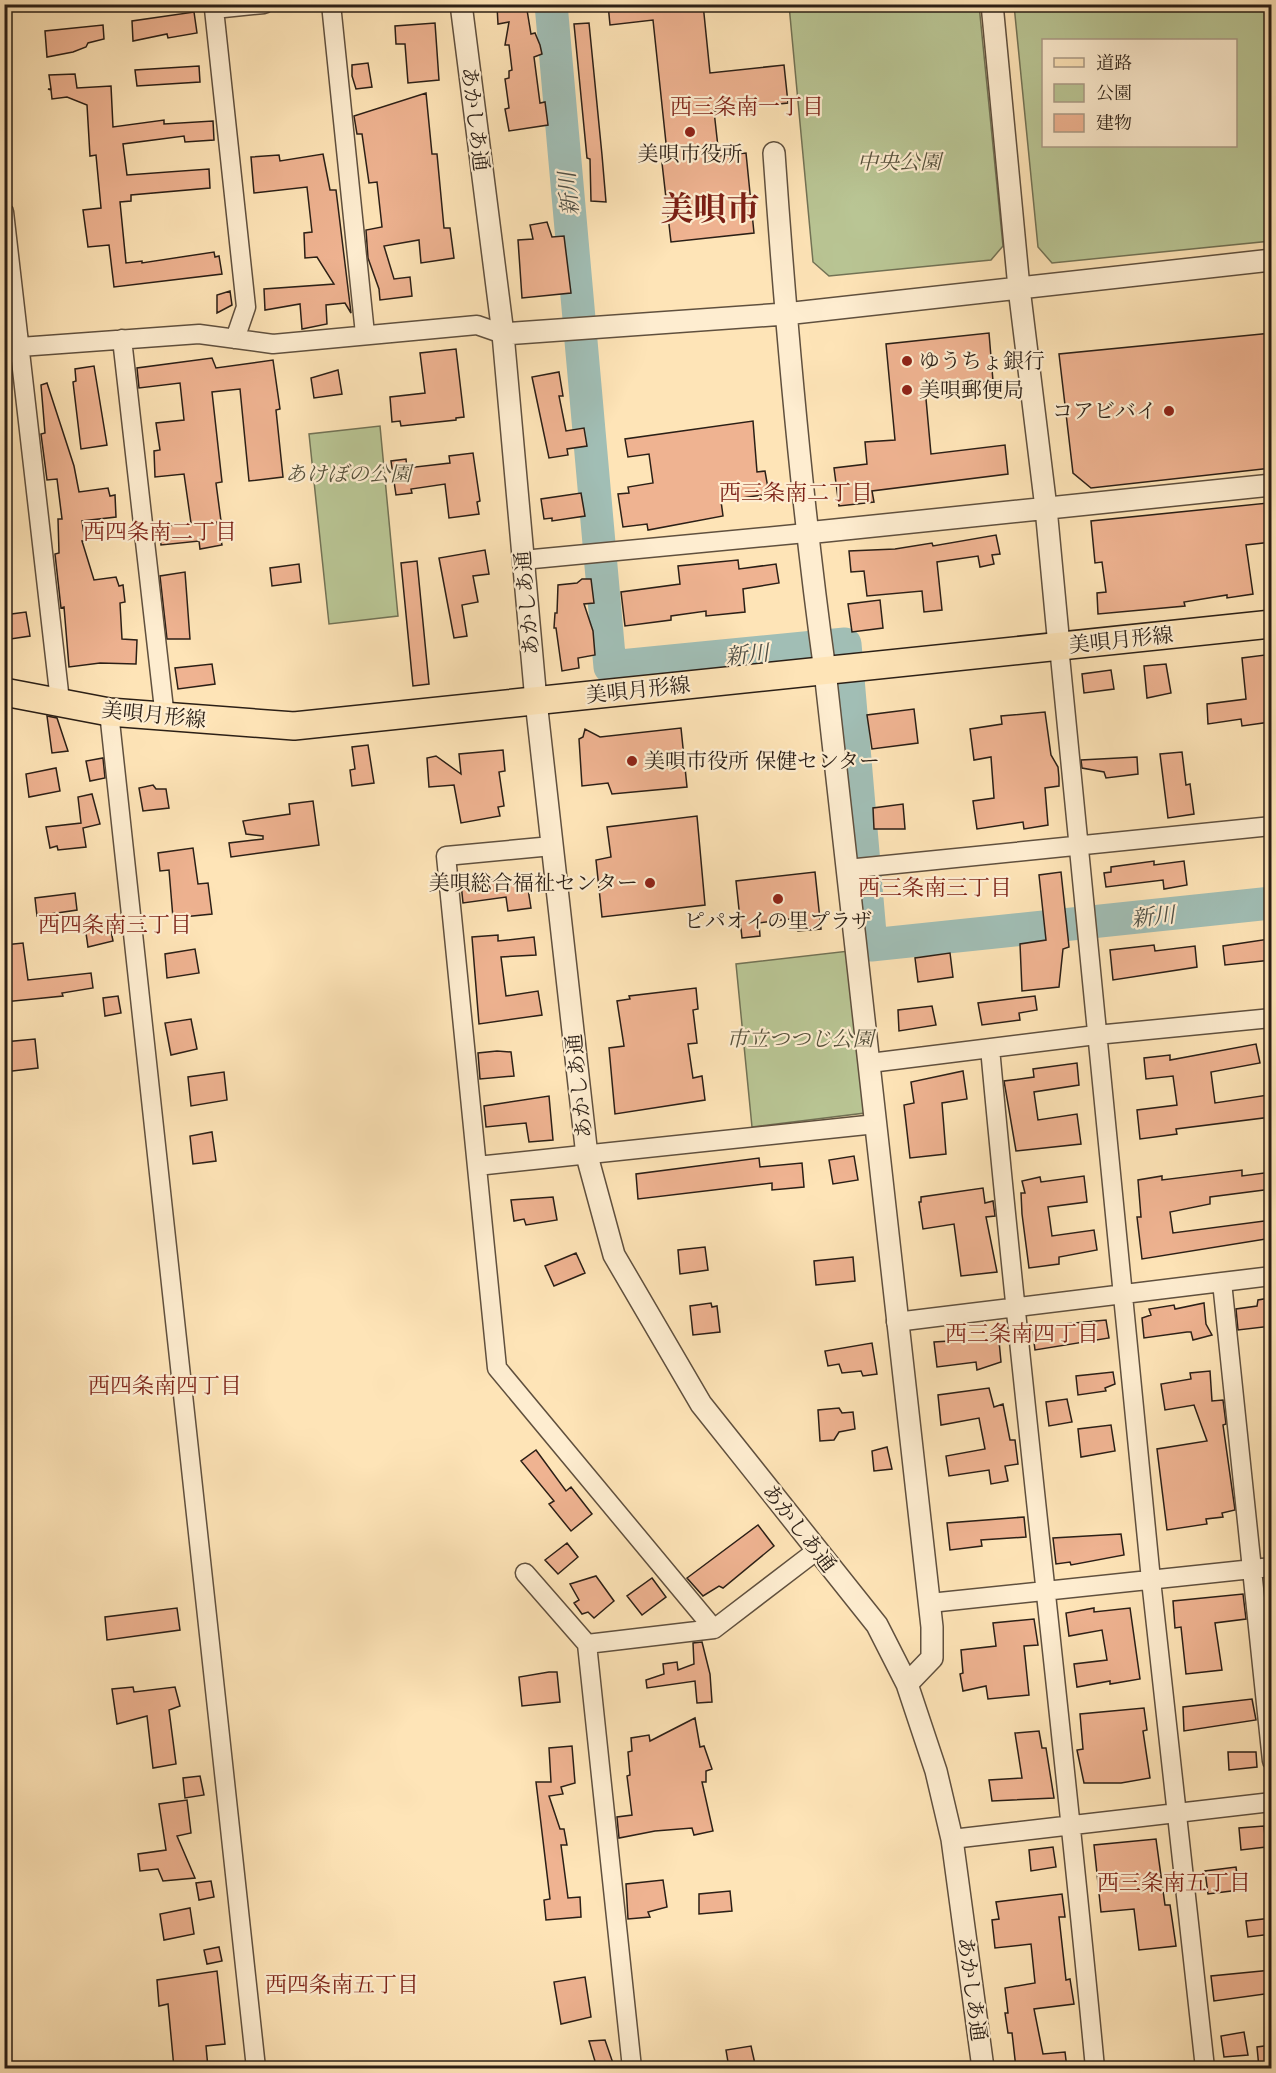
<svg xmlns="http://www.w3.org/2000/svg" width="1276" height="2073" viewBox="0 0 1276 2073" font-family="'Old Standard TT','Noto Serif JP',serif">
	<rect width="100%" height="100%" fill="#fee4b7"/>
	<filter id="stains"><feTurbulence type="fractalNoise" baseFrequency=".00333" numOctaves="4"/><feColorMatrix values="0 0 0 0 .2 0 0 0 0 .09 0 0 0 0 .02 0 0 0 .5 -.17"/></filter>
	<radialGradient id="worn" r=".72"><stop offset=".6" stop-color="#630" stop-opacity="0"/><stop offset="1" stop-color="#630" stop-opacity=".3"/></radialGradient>
	<!-- green -->
	<path fill="#b9c594" stroke="#727255" stroke-width="1.5" fill-rule="evenodd" d="M789,5H979L1003,246L991,260L829,276L813,262Z
		M1014,5H1271V241L1052,263L1038,247ZM1044,40H1236V146H1044Z
		M380,426L398,616L329,624L309,434Z
		M849,951L865,1113L752,1127L736,964Z"/>
	<g fill="none" stroke-linecap="round" stroke-linejoin="round">
		<!-- river -->
		<path stroke="#a1beb5" stroke-width="33" d="M551,4L610,667L845,644L871,945L1272,903"/>
	</g>
	<!-- building -->
	<path fill="#efb391" stroke="#2b1f16" stroke-width="1.5" d="M526,4L531,34L535,33L540,45L542,54L534,57L540,103L545,102L548,125L509,131L505,109L509,108L505,79L509,78V71L512,70L509,45H505L509,22L498,24L497,6Z
		M608,4H703L710,73L784,65L788,103L714,111L719,156L746,153L754,233L671,242L662,163L668,162L653,20L610,25Z
		M194,12L197,33L168,38L167,34L133,41L132,21Z
		M435,23L439,80L408,83L405,44H396L395,26Z
		M589,23L602,155L606,202L591,201L590,159L587,158L574,24Z
		M103,25L104,39L88,43L86,47L73,52L47,57L45,31Z
		M368,63L372,87L356,89L352,76V65Z
		M199,66L200,82L137,86L135,70Z
		M75,74L77,88L111,86L113,127L164,120V124L213,121L214,140L185,142L184,136L123,144L127,175L209,169L210,188L131,195V201L120,202L126,263L142,261V263L214,252L215,257L219,256L222,274L114,287L109,245L88,247L83,210L101,208L96,155L90,156L87,105L67,97L52,99L51,90L48,89H51L49,75Z
		M426,93L432,154H437L444,228H450L454,258L421,263L419,240L384,246L394,279L410,277L412,296L380,300L379,289L368,258L366,230L382,227L377,182L369,183L362,134H357L354,116Z
		M323,154L330,190H336L351,313L345,303L326,305L327,324L302,329L300,304L265,310L264,289L334,284L317,257L305,258L304,233L312,232L307,187L254,193L251,157L279,155L280,161Z
		M547,222L552,237L564,236L571,293L522,298L518,240L533,239L530,225Z
		M230,291L232,305L217,313V295Z
		M989,333L993,381L925,388L931,454L1005,445L1008,474L872,491L874,502L839,506L834,468L867,464L865,442L895,440L886,344Z
		M1272,333V468L1091,488L1073,473L1059,354Z
		M456,349L464,417L456,418V420L401,426L400,421L392,422L390,397L425,393L420,353Z
		M212,358L216,368L273,360L280,409L276,410L283,477L249,481L240,389L212,392L222,482L216,483L221,521L217,522L222,545L200,549L199,541L161,545L159,527L191,523L184,474L155,477L154,451L160,450L156,423L184,420L180,383L139,388L137,368Z
		M94,366L107,445L81,449L73,382L76,381L75,369Z
		M338,370L342,394L314,398L311,378Z
		M559,372L563,396H559L566,431L584,428L587,446L567,449L568,455L549,458L532,377Z
		M47,383L74,466L79,492L108,488L110,496L115,495L116,517L82,521L85,541H82L94,580L116,577L119,586L123,585L125,602L120,603L122,639L137,640L136,664L100,663L69,667L64,607L61,608L55,554L59,553L58,519H62L57,479L47,480L41,434L45,433L41,385Z
		M753,421L757,472L765,471L769,494L721,501L723,516L648,530L647,524L623,527L618,494L629,493L628,487L653,483L649,454L628,457L625,439Z
		M473,453L480,501L477,502L479,514L449,518L445,484L411,489L412,493L396,495L391,461L406,459L407,468L450,463L449,456Z
		M581,493L585,516L552,521V518L544,519L541,499Z
		M1268,503L1272,542L1246,545L1253,594L1227,598V595L1184,602L1185,606L1098,614L1097,593L1106,592L1102,562L1095,563L1091,521Z
		M996,535L1000,554L992,555L994,564L980,567L978,556L937,562L942,610L924,612L922,591L867,596L864,571L851,572L849,551L895,549L932,543L933,546Z
		M485,550L489,574L473,576L478,602L462,605L467,636L454,638L439,558Z
		M738,560L739,569L776,564L779,583L743,589L745,612L706,616V611L671,616V620L625,626L621,592L680,584L678,566Z
		M417,561L429,684L413,686L401,563Z
		M299,564L301,582L272,586L270,568Z
		M185,572L190,639H167L160,576Z
		M582,579H591L594,603L584,604L593,631L595,655L578,658L579,668L562,671L556,628H554L555,613H557L558,585L577,583Z
		M880,600L883,628L852,632L848,604Z
		M26,612L30,636L4,640V615Z
		M1265,655L1270,722L1242,726L1241,719L1208,724L1207,704L1246,699L1242,658Z
		M212,664L215,684L178,689L175,668Z
		M1166,664L1171,693L1147,698L1144,666Z
		M1111,670L1114,689L1084,693L1082,674Z
		M914,709L918,743L872,749L867,715Z
		M1045,712L1051,755L1058,767L1059,778V786L1045,788L1048,825L1024,829L1023,822L977,829L973,801L994,798L991,757L974,760L970,729L1002,724L1001,716Z
		M47,716L57,718L68,751L52,753Z
		M681,728L687,787L612,794L608,783L582,786L579,739L583,737L585,729L600,737Z
		M368,745L374,783L352,786L350,770L355,769L352,747Z
		M503,750L505,771L499,772L504,806L498,807L500,816L461,823L454,785L429,787L427,758L436,756L461,774L459,754Z
		M1182,752L1186,785L1190,784L1194,814L1168,818L1160,754Z
		M1137,757L1138,774L1106,778L1104,772L1082,768L1081,760Z
		M103,758L105,778L90,781L86,761Z
		M56,768L60,791L29,797L26,774Z
		M153,785L156,789H166L169,808L143,811L139,788Z
		M92,794L100,824L83,828L86,847L58,850L57,846L50,848L46,827L81,823L78,797Z
		M313,801L319,845L231,857L229,843L263,839V836L246,834L243,821L290,814L289,804Z
		M903,804L905,829H874L873,808Z
		M697,816L705,905L602,917L596,860L611,857L607,827Z
		M193,848L198,884L208,883L212,914L173,918L169,870L160,871L158,853Z
		M1154,861V865L1184,861L1187,885L1164,889L1163,880L1106,887L1104,873L1111,872V867Z
		M815,872L821,929L798,931L797,918L759,923L760,936L742,938L736,881Z
		M1061,872L1069,947L1063,949L1059,987L1022,991L1020,944L1046,940L1039,875Z
		M526,876L531,908L508,911L506,897L463,903L461,883Z
		M75,893L77,910L37,916L35,898Z
		M109,921L113,941L88,947L85,926Z
		M498,935V941L534,937L536,955L501,957L506,996L538,991L542,1015L479,1024L472,937Z
		M1269,939L1272,960L1225,965L1223,946Z
		M23,943L28,980L91,973L93,988L62,993L63,996L4,1002V945Z
		M1154,945L1155,951L1195,946L1197,967L1113,980L1110,950Z
		M195,949L199,973L167,978L165,954Z
		M950,953L953,977L918,982L915,958Z
		M696,988L698,1009L693,1010L697,1043L688,1044L693,1078L702,1076L705,1100L615,1114L609,1048L624,1046L617,1001L630,999L629,996Z
		M118,996L121,1013L105,1016L103,998Z
		M1035,996L1037,1010L1019,1013L1020,1020L982,1025L978,1003Z
		M932,1006L936,1025L899,1031L898,1010Z
		M191,1019L197,1049L171,1055L165,1023Z
		M35,1039L38,1068L4,1072V1042Z
		M1256,1044L1260,1063L1211,1072L1215,1103L1268,1095L1271,1117L1176,1129L1177,1134L1140,1139L1137,1110L1177,1105L1173,1076L1146,1079L1144,1058L1170,1055V1060Z
		M497,1051L511,1052L514,1076L480,1079L478,1053Z
		M1077,1063L1079,1085L1034,1092L1038,1120L1077,1114L1081,1144L1016,1151L1004,1081L1034,1077L1033,1069Z
		M963,1071L967,1099L942,1103L946,1154L910,1158L904,1105L914,1103L911,1082Z
		M224,1072L227,1100L191,1106L188,1077Z
		M549,1096L553,1140L529,1142L526,1123L486,1127L484,1106Z
		M212,1132L216,1161L193,1164L190,1136Z
		M854,1156L858,1180L833,1184L829,1160Z
		M759,1158L760,1167L802,1163L804,1187L772,1190V1183L638,1199L636,1174Z
		M1242,1170V1176L1272,1172V1189L1210,1197V1204L1170,1212L1173,1233L1272,1220V1238L1142,1259L1137,1217H1141L1138,1180L1162,1176V1180Z
		M1084,1176L1087,1202L1048,1207L1052,1236L1094,1230L1097,1250L1059,1257V1264L1029,1268L1022,1214L1021,1193H1025L1022,1181L1040,1177L1041,1182Z
		M983,1188L985,1203L993,1201L995,1216L986,1217L997,1272L961,1276L954,1224L923,1229L919,1202H921V1197Z
		M553,1197L557,1220L526,1225L524,1219L514,1221L511,1200Z
		M705,1247L708,1270L680,1274L678,1250Z
		M576,1253L585,1273L554,1286L545,1266Z
		M853,1257L855,1281L816,1285L814,1261Z
		M1270,1298L1272,1326L1238,1330L1236,1309L1257,1306L1258,1300Z
		M711,1303L712,1307L717,1306L720,1332L693,1335L690,1306Z
		M1204,1303L1206,1324L1212,1335L1193,1340L1191,1332H1187L1144,1338L1142,1318L1151,1315L1149,1309L1174,1305L1175,1309Z
		M1106,1320L1109,1338L1035,1350L1032,1327Z
		M982,1339L984,1342L999,1341L1001,1362L977,1370L976,1362L937,1367L934,1342Z
		M872,1343L877,1374L863,1376L861,1371L842,1373L839,1364L828,1366L825,1351Z
		M1210,1371L1212,1401L1223,1400L1226,1424L1223,1425L1235,1510L1222,1513L1223,1517L1206,1519L1207,1524L1167,1530L1157,1449L1207,1441L1194,1405L1165,1410L1161,1384L1191,1379L1190,1373Z
		M1113,1372L1115,1384L1105,1388L1106,1391L1078,1395L1076,1376Z
		M989,1388L994,1407L1003,1404L1010,1440H1015L1018,1464L1005,1466L1008,1481L991,1484L989,1470L949,1476L946,1456L985,1449L979,1418L941,1425L938,1395Z
		M1067,1399L1072,1422L1049,1426L1046,1402Z
		M839,1408L842,1413L853,1412L855,1429L839,1432L834,1440L820,1441L818,1410Z
		M1111,1425L1115,1451L1081,1457L1078,1429Z
		M887,1447L892,1469L874,1471L872,1451Z
		M536,1450L566,1491L571,1487L592,1514L571,1531L549,1504L554,1501L521,1461Z
		M1024,1517L1026,1537L981,1540L982,1546L950,1550L947,1523Z
		M758,1525L774,1546L723,1588L719,1586L703,1596L687,1578Z
		M1121,1534L1124,1555L1071,1565L1070,1562L1056,1564L1053,1538Z
		M567,1543L578,1557L558,1574L545,1560Z
		M596,1576L614,1601L594,1618L588,1612L582,1614L574,1603L579,1600L570,1584Z
		M652,1578L666,1597L642,1615L627,1596Z
		M1243,1594L1246,1619L1215,1623L1222,1670L1186,1674L1181,1627L1175,1628L1173,1601Z
		M177,1608L180,1630L107,1640L105,1617Z
		M1094,1608V1612L1130,1608L1140,1679L1110,1684V1681L1077,1687L1074,1664L1107,1660L1102,1630L1069,1636L1066,1613Z
		M1034,1619L1038,1645L1024,1646L1029,1695L988,1699L986,1686L963,1691L960,1674L963,1673L961,1650L996,1646L993,1623Z
		M702,1642L710,1674L712,1702L697,1703L695,1681L647,1688L646,1680L664,1674L663,1664L677,1662L678,1670L694,1664L693,1643Z
		M549,1672H557L560,1702L522,1706L519,1677Z
		M133,1687L134,1692L175,1687L180,1706L169,1710L176,1764L153,1768L147,1716L117,1724L112,1689Z
		M1252,1699L1256,1720L1184,1731L1183,1707Z
		M1144,1708L1147,1730L1143,1731L1150,1778L1121,1783H1084L1077,1750L1083,1749L1080,1714Z
		M695,1718L700,1747L704,1746L712,1769L706,1771V1782H702L713,1831L694,1835L692,1828L655,1831L619,1838L617,1817L632,1815L627,1776L630,1775L628,1752L632,1751L631,1738L649,1735L650,1741Z
		M1039,1731L1042,1748H1046L1054,1798L992,1801L989,1780L1022,1778L1015,1733Z
		M572,1746L575,1783L561,1787L563,1794L549,1796L560,1829H564L567,1845H561L568,1898L580,1897L581,1917L546,1920L544,1900L550,1899L536,1782H551L549,1748Z
		M1228,1752H1256L1257,1767L1229,1770Z
		M200,1776L204,1795L185,1798L183,1778Z
		M187,1800L191,1833L177,1836L195,1878L163,1881L158,1869L140,1871L138,1854L166,1850L159,1804Z
		M1264,1826L1266,1847L1241,1850L1239,1828Z
		M1156,1839L1165,1905H1170L1176,1946L1139,1950L1134,1909L1101,1912L1094,1845Z
		M1053,1847L1056,1867L1031,1871L1029,1850Z
		M1236,1867L1239,1890L1208,1894L1205,1871Z
		M663,1880L667,1907L648,1912L650,1917L628,1919L626,1884Z
		M211,1881L214,1897L199,1900L196,1883Z
		M730,1891L732,1911L699,1914V1894Z
		M1062,1894L1065,1917H1059L1066,1980L1070,1979L1074,2004L1034,2009L1043,2054L1065,2052L1067,2068H1016L1012,2033H1008L1005,2013H1008L1005,1988L1035,1983L1031,1944L995,1948L992,1920L999,1919L996,1902Z
		M190,1908L194,1934L164,1940L160,1914Z
		M1272,1918V1934L1248,1937L1246,1921Z
		M219,1947L222,1961L207,1964L204,1950Z
		M1272,1970V1993L1214,2001L1211,1976Z
		M217,1971L225,2044L206,2046L208,2068H174L168,2004L159,2006L157,1980Z
		M585,1977L591,2017L561,2024L554,1982Z
		M1244,2032L1248,2055L1224,2057L1221,2036Z
		M605,2040L614,2066L597,2068L589,2041Z
		M1272,2045V2068H1259L1257,2047Z
		M751,2046L755,2064L729,2068L726,2050Z"/>
	<g fill="none" stroke-linecap="round" stroke-linejoin="round">
		<defs>
			<path id="minor" d="M331,4L365,334
				M4,212L60,701
				M122,339L165,718
				M235,339L246,307L214,9L264,4
				M20,347L199,334L273,344L477,325L503,334
				M523,560L806,533
				M1059,646L1151,1580L1205,2068
				M109,712L256,2068
				M552,846L446,856L497,1368L714,1629L816,1551
				M847,869L1272,826
				M990,1048C1021,1389 1063,1728 1095,2068
				M870,1063L1096,1035L1272,1018
				M477,1166L876,1124
				M1222,1282L1272,1276
				M896,1322L1222,1282L1272,1761
				M525,1573L587,1644L714,1629
				M930,1603L1272,1567
				M587,1644L632,2068
				M952,1839L1272,1802"/>
			<path id="tertiary" d="M461,4L503,334L536,701L587,1156L614,1255L701,1404L877,1625L907,1684L936,1771L952,1839L983,2068
				M992,4L1019,288L1046,508L1059,646
				M774,153C786,326 801,499 825,671L932,1627V1658L907,1684
				M503,334L785,314L1272,260
				M806,533L1272,485"/>
			<path id="primary" d="M4,692L109,712L294,726L1272,624"/>
		</defs>
		<!-- minor casing -->
		<use href="#minor" stroke="#60503e" stroke-width="21"/>
		<!-- tertiary casing -->
		<use href="#tertiary" stroke="#60503e" stroke-width="24"/>
		<!-- primary casing -->
		<use href="#primary" stroke="#2b1f16" stroke-width="30"/>
		<!-- minor -->
		<use href="#minor" stroke="#feedd0" stroke-width="18"/>
		<!-- tertiary -->
		<use href="#tertiary" stroke="#feedd0" stroke-width="21"/>
		<!-- primary -->
		<use href="#primary" stroke="#fee4b7" stroke-width="27"/>
	</g>
	<!-- markers -->
	<g fill="#8f2418" stroke="#feedd0" stroke-width="2">
		<circle cx="690" cy="132" r="6"/>
		<circle cx="907" cy="361" r="6"/>
		<circle cx="907" cy="390" r="6"/>
		<circle cx="1169" cy="411" r="6"/>
		<circle cx="632" cy="761" r="6"/>
		<circle cx="650" cy="883" r="6"/>
		<circle cx="778" cy="899" r="6"/>
	</g>
	<g text-anchor="middle" stroke-width="4.5" stroke-linejoin="round" paint-order="stroke">
		<!-- street labels -->
		<g font-size="21" fill="#2b1f16" stroke="#feedd0">
			<text transform="translate(475 119) rotate(83)" y="7">あかしあ通</text>
			<text transform="translate(527 603) rotate(-95)" y="7">あかしあ通</text>
			<text transform="translate(1121 640) rotate(-6)" y="7">美唄月形線</text>
			<text transform="translate(638 690) rotate(-6)" y="7">美唄月形線</text>
			<text transform="translate(154 715) rotate(6)" y="7">美唄月形線</text>
			<text transform="translate(579 1086) rotate(-96)" y="7">あかしあ通</text>
			<text transform="translate(799 1528) rotate(52)" y="7">あかしあ通</text>
			<text transform="translate(972 1989) rotate(82)" y="7">あかしあ通</text>
		</g>
		<!-- poi labels -->
		<g font-size="21" fill="#2b1f16" stroke="#feedd0" text-anchor="start">
			<text x="690" y="161" text-anchor="middle">美唄市役所</text>
			<text x="919" y="368">ゆうちょ銀行</text>
			<text x="919" y="397">美唄郵便局</text>
			<text x="1157" y="418" text-anchor="end">コアビバイ</text>
			<text x="644" y="768">美唄市役所 保健センター</text>
			<text x="638" y="890" text-anchor="end">美唄総合福祉センター</text>
			<text x="778" y="928" text-anchor="middle">ピパオイの里プラザ</text>
		</g>
		<!-- park labels -->
		<g font-size="21" font-style="italic" fill="#56513c" stroke="#feedd0">
			<text x="899" y="169">中央公園</text>
			<text x="348" y="481">あけぼの公園</text>
			<text x="800" y="1046">市立つつじ公園</text>
		</g>
		<!-- neighbourhood labels -->
		<g font-size="22" fill="#7a1f14" stroke="#feedd0">
			<text x="747" y="114">西三条南一丁目</text>
			<text x="796" y="500">西三条南二丁目</text>
			<text x="160" y="539">西四条南二丁目</text>
			<text x="935" y="895">西三条南三丁目</text>
			<text x="115" y="932">西四条南三丁目</text>
			<text x="1022" y="1341">西三条南四丁目</text>
			<text x="165" y="1393">西四条南四丁目</text>
			<text x="1174" y="1890">西三条南五丁目</text>
			<text x="342" y="1992">西四条南五丁目</text>
		</g>
		<!-- water labels -->
		<g font-size="22" font-style="italic" fill="#4e4f46" stroke="#feedd0">
			<text transform="translate(568 194) rotate(-95)" y="8">新川</text>
			<text transform="translate(747 654) rotate(-6)" y="8">新川</text>
			<text transform="translate(1153 916) rotate(-6)" y="8">新川</text>
		</g>
		<!-- town labels -->
		<g font-size="33" font-weight="bold" fill="#7a1f14" stroke="#feedd0">
			<text x="710" y="220">美唄市</text>
		</g>
	</g>
	<!-- margin -->
	<rect width="1276" height="2073" fill="none" stroke="#fee4b7" stroke-width="24"/>
	<rect x="6" y="6" width="1264" height="2061" fill="none" stroke="#2b1f16" stroke-width="3"/>
	<rect x="12" y="12" width="1252" height="2049" fill="none" stroke="#2b1f16" stroke-width="1.5"/>
	<!-- legend -->
	<rect x="1042" y="39" width="195" height="108" fill="#feedd0" stroke="#aa9b86" stroke-width="1.5"/>
	<rect x="1054" y="58" width="30" height="9" fill="#fee4b7" stroke="#aa9b86" stroke-width="1.5"/>
	<text x="1096" y="69" font-size="18" fill="#2b1f16">道路</text>
	<rect x="1054" y="84" width="30" height="18" fill="#b9c594" stroke="#aa9b86" stroke-width="1.5"/>
	<text x="1096" y="99" font-size="18" fill="#2b1f16">公園</text>
	<rect x="1054" y="114" width="30" height="18" fill="#efb391" stroke="#aa9b86" stroke-width="1.5"/>
	<text x="1096" y="129" font-size="18" fill="#2b1f16">建物</text>
	<rect width="100%" height="100%" filter="url(#stains)"/>
	<rect width="100%" height="100%" fill="url(#worn)"/>
</svg>
